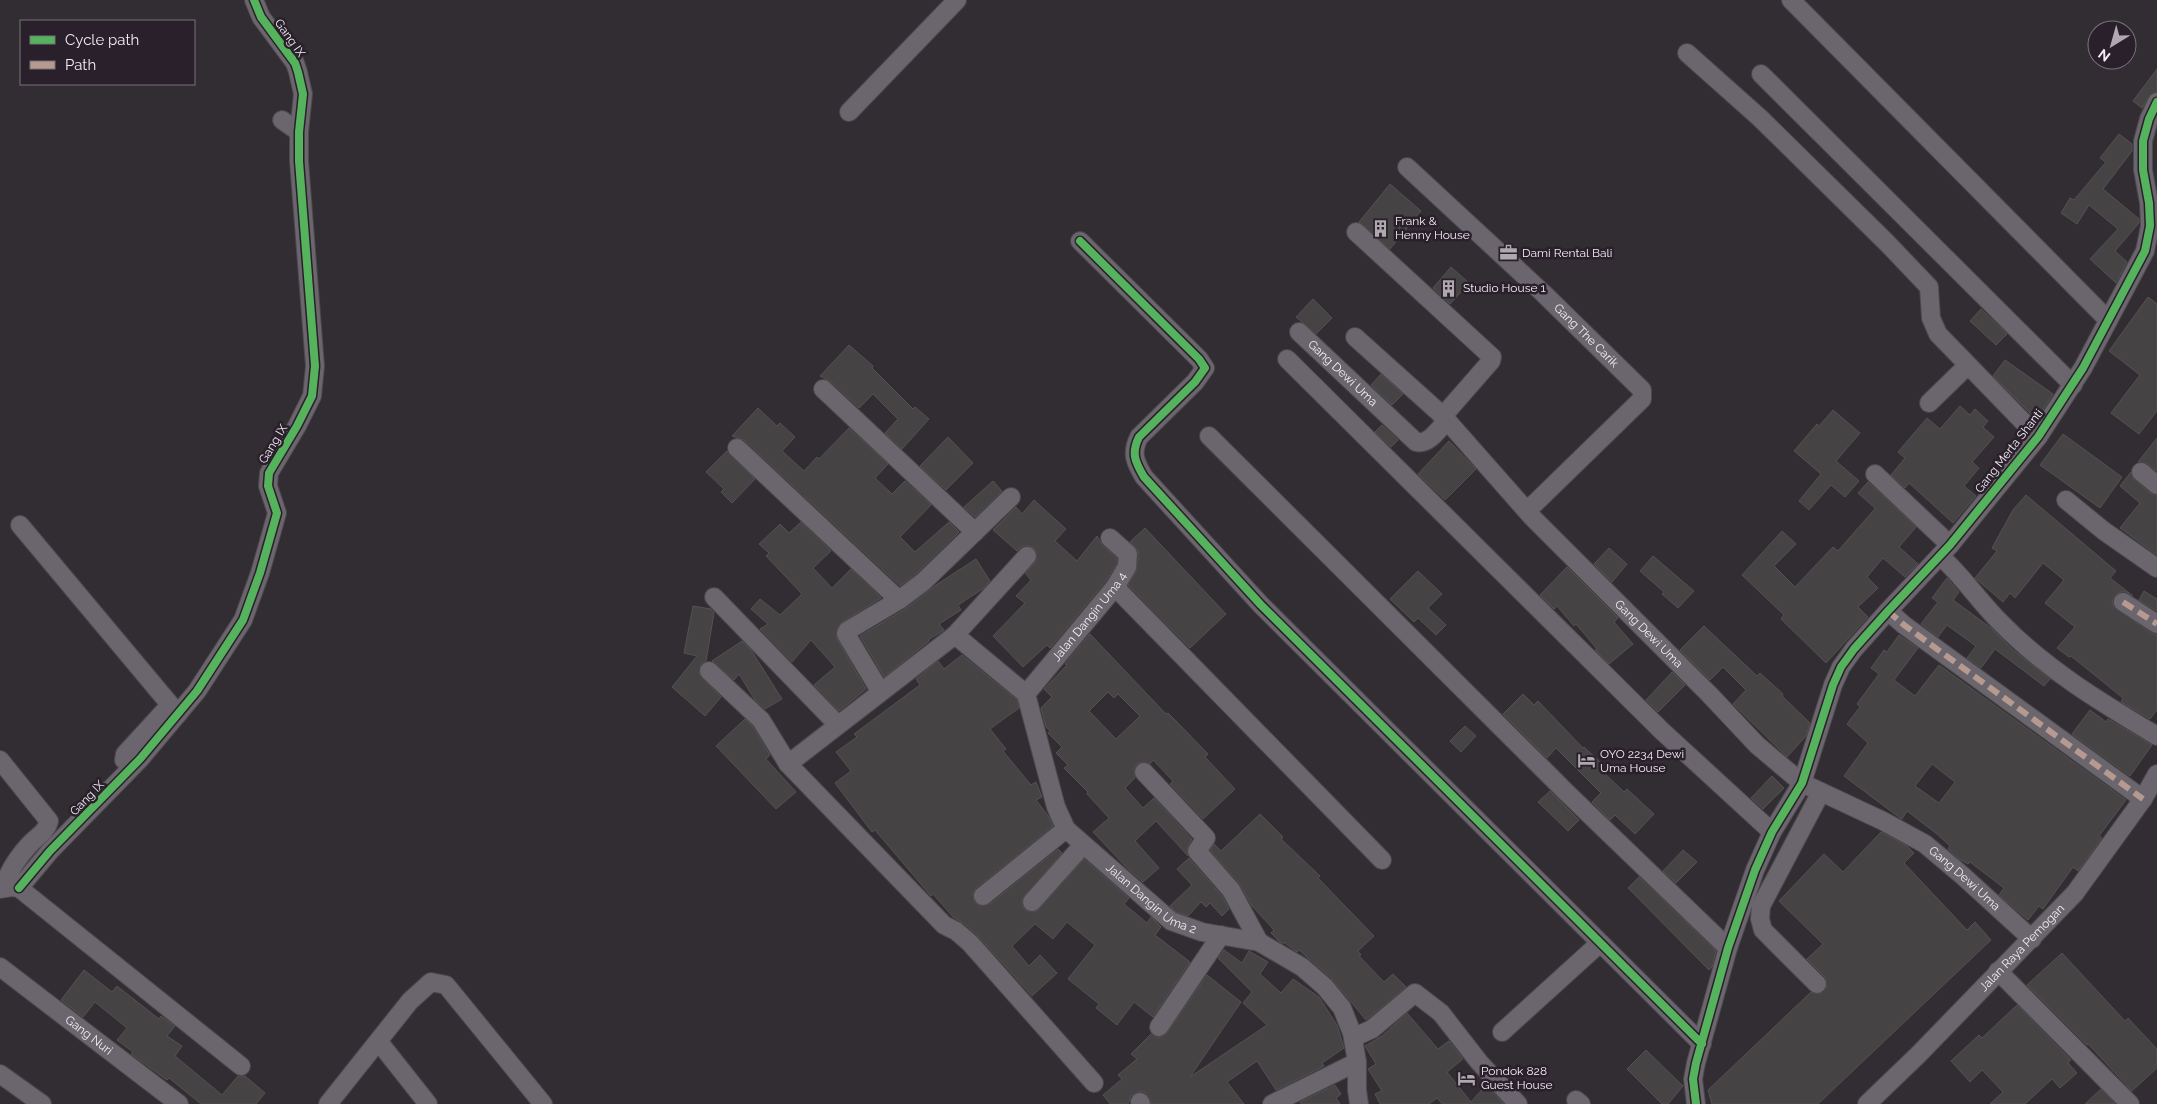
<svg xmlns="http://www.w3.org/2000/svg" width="2157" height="1104" viewBox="0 0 2157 1104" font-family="Raleway,sans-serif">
	<rect width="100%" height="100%" fill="#322d32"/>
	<!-- building -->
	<path fill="#454343" stroke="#545251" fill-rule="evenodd" d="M2157,69V92L2151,94L2142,108L2133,101Z
		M2119,134L2132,144V151L2103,189L2139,219V223L2115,251L2127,262L2116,283L2090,259L2118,229L2089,205L2077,224L2061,213L2070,198L2074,200L2106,162L2100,158Z
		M1390,184L1421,211L1390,249L1359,222Z
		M1451,267L1469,283L1450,304L1433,288Z
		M2148,297L2157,304V411L2139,434L2111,413L2140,375L2109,351Z
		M1313,299L1332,318L1316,334L1296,317Z
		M1981,309L2007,334L1996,345L1970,321Z
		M849,345L873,366L872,368L913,409L915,407L929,419L902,449L885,433L898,419L873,394L859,408L830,381L820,376Z
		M2005,360L2053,394L2037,420L1993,376Z
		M1381,374L1403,394L1392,405L1371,385Z
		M1960,406L1970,415L1975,409L1988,421L1983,427L1994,437L1972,462L1979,468L1964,486L1976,496L1953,523L1909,483L1905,488L1891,475L1905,458L1898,452L1927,418L1940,429Z
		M758,408L777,426L780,423L795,437L782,451L804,471L817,457L819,459L849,428L888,464L875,478L892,494L905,481L931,505L900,537L915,552L949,522L959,532L916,574L900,586L744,440L732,436Z
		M1833,410L1860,433L1836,461L1859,481L1845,497L1831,485L1809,510L1799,501L1821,474L1794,451L1817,424L1819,426Z
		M1382,425L1398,440L1391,447L1375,432Z
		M2063,434L2122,477L2100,508L2040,465Z
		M948,437L973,463L946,490L920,466Z
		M2157,438V471L2147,464L2138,462Z
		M1449,441L1476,469L1445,500L1418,474Z
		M727,451L755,479L732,503L721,492L724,489L706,472Z
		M2131,472L2134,480L2150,493L2157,495V555L2120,528L2140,503L2120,486Z
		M993,481L1002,491L975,517L964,507Z
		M1868,482L1916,527L1899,547L1918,564L1905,577L1883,558L1867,577L1878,588L1858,607L1868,617L1826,663L1781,619L1784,615L1742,575L1782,531L1796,544L1774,566L1795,587L1833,547L1838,551L1873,511L1875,508L1858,493Z
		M2026,495L2116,571L2110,578L2133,596L2124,591L2118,593L2112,601L2114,607L2151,633L2157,635V710L2150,719L2121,702L2123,698L2071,656L2069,657L2057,648L2075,627L2045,603L2064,580L2043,563L2015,598L2010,593L2003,602L1975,578L1997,551L1992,548L2013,510Z
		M1034,500L1066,529L1055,541L1077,561L1097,536L1103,546L1117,558V564L1106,581L1050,648L1047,645L1023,667L993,636L1025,603L1016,596L1031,580L1025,573L1035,563L1037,553L1034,548L1029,546H1023L1017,551L993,530L1016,507L1022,514Z
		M801,522L831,551L813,568L832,588L851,569L881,598L842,622L837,628V639L866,689L839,711L814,685L835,667L811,640L792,662L760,629L768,624L751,609L760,599L780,615L802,594L766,556L769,553L759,544L780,524L789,533Z
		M1145,528L1226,614L1190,648L1128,585L1136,572L1139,555L1138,550L1130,542Z
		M1609,548L1627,564L1612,582L1594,564Z
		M1653,556L1694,591L1678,608L1662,594L1664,592L1640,571Z
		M976,559L990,581L984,588L958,605L961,610L939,624L944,630L928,640L929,641L884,677L860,636L905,609L936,585Z
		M1567,567L1618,618L1614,622L1633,644L1609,664L1595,650L1597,649L1576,624L1574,626L1557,606L1554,609L1540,595Z
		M1418,571L1442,594L1428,608L1446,625L1436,635L1418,618L1414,622L1390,599Z
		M1947,578L1959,592L1953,600L1991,628L2012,649L2050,679L2044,686L1995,649L1981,668L1967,658L1976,646L1947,625L1938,637L1921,624L1938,602L1932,598Z
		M2144,591L2157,599V611L2139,600Z
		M693,606L711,609L714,613L706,661L701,664L699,674L721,697L705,716L672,687L697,656L684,653Z
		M1704,626L1757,676L1760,673L1783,694L1782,696L1810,723L1806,736L1787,757L1733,704L1746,690L1723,667L1710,680L1680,650Z
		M1090,634L1166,714L1168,713L1178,723L1208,754L1205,757L1235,789L1203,819L1170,784L1173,781L1153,760L1150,764L1142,762L1136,765L1134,769L1135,778L1125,788L1143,808L1154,798L1192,839L1187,849L1188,856L1156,821L1135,841L1159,868L1143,882L1127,868L1093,832L1109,818L1087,794L1088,792L1064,768L1068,765L1056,753L1062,747L1048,733L1050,731L1046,727L1041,708L1052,697L1044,689L1067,665L1065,664ZM1108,692L1114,698L1118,694L1140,716L1116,739L1089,711Z
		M1899,635L1918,648L1894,680L1915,696L1939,665L2126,800L2099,836L2102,838L2078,871L2073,867L2043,909L2039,906L2028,920L1999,895L2004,888L1970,862L1968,864L1959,859L1948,849L1950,846L1937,834L1907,811L1902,819L1900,818L1844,776L1868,743L1847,724L1860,707L1857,704L1879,674L1871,668L1884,650L1887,652ZM1932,764L1955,782L1939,803L1915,786Z
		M742,641L751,650L782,699L765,709L755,700L739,674L734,680L712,661Z
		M962,655L1017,700L1019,708L990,729L1006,749L1003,751L1031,785L1036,782L1042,797L1036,800L1049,817L1053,826L976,888L973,893L974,902L980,906L990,904L1058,849L1062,853L1022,899V905L1025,910L1036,912L1084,859L1129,898L1124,904L1147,923L1151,917L1161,927L1155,935L1190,962L1153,1017L1134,1002L1117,1025L1096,1008L1099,1004L1068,979L1095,945L1067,922L1053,939L1035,924L1012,946L1029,966L1040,955L1057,973L1032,996L978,936L963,923L953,917L933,894L931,896L875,830L872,832L835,783L851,771L836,752L857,737L854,734L920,685L916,679L938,661L944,669Z
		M1672,672L1685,685L1658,712L1646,700Z
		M1523,694L1534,705L1538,701L1583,748L1584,747L1603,765L1600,769L1624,792L1627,789L1654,814L1635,834L1615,815L1610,820L1592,802L1601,793L1556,748L1547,758L1503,714Z
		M2090,710L2106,722L2108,719L2152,745L2130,776L2072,734Z
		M745,719L753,727L770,755L766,759L796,792L776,809L716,746Z
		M1465,726L1476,736L1461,752L1450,741Z
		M1772,776L1784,788L1763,809L1751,798Z
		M1550,791L1579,820L1568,831L1538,802Z
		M1260,814L1283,837L1281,839L1320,876L1318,878L1374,936L1358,951L1361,955L1359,956L1384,982L1393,974L1406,987L1366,1020L1332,979L1299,950L1297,952L1285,943H1281L1271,933L1274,930L1252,906L1239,883L1210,850L1214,844L1221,851Z
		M1881,832L1907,846L1914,853L1904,863L1967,930L1975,922L1991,940L1818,1104H1712L1708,1090L1811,992L1820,994L1827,987L1825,977L1807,959L1823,944L1779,901L1824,854L1843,872Z
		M1683,850L1697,862L1676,883L1663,871Z
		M1189,858L1222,896L1229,909L1222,916L1210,903L1206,907L1201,902L1188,916L1176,912L1170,906L1192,885L1177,869Z
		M1639,877L1716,951L1712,967L1709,970L1628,888Z
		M1224,950L1242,963L1249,951L1268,962L1260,974L1281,993L1293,979L1319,997L1337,1025L1344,1048L1322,1063L1324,1066L1276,1090L1257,1061L1227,1082L1244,1104H1152L1146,1093L1140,1091L1131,1096L1128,1104H1110L1103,1095L1122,1079L1118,1075L1137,1059L1131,1054L1151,1034L1159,1038L1167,1033L1207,975L1241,1002L1190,1077L1267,1025L1243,1003L1252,992L1218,958Z
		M2062,953L2125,1021L2128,1018L2157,1049V1068L2132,1091L2088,1044L2087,1045L2027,985Z
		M84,970L112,992L117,986L159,1019L161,1016L175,1026L167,1036L182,1046L175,1056L222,1095L238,1076H245L265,1093L256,1104H201L169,1078L167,1080L131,1054L133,1052L117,1040L127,1028L95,1002L83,1017L61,1000Z
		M2017,1005L2071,1060L2068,1063L2077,1073L2060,1088L2052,1079L2025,1104H1990L2003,1092L1982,1070L1970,1082L1951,1061L1979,1035L1982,1038Z
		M1407,1013L1438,1049L1449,1041L1463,1059L1447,1072L1471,1102L1486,1085L1504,1104H1442L1437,1098L1429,1104H1380L1375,1094L1382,1091L1368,1069L1376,1064L1365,1046L1382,1036Z
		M1646,1050L1683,1086L1668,1104H1662L1627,1069Z
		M1335,1085L1341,1094L1336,1098L1340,1104H1301L1300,1102Z
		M2101,1089L2115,1104H2085Z"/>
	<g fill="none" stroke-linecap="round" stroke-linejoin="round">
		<defs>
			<g id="minor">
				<path d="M1791,0L2108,320"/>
				<path d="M1687,53L1760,118L1887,243L1929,287L1931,318L1938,334L2038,437"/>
				<path d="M1761,74L2073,385"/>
				<path d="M849,112L957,0"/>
				<path d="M282,120L299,132"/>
				<path id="s1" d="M1407,167L1543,293L1642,390V399L1527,511"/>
				<path d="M1356,232L1492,357L1491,361L1443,416"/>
				<path d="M1080,241L1199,359L1205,368L1195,382L1139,437C1131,453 1135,462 1144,477L1261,605L1702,1044"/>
				<path id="s2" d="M1299,332L1416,442C1429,445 1439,429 1447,420"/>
				<path id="s3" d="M1355,337L1443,416L1532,517L1709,694L1757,745L1802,783L1883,821L1925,844L1963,876L2032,939"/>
				<path d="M1287,359L1662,731L1772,832"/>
				<path d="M823,389L975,532"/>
				<path d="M1929,403L1967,366"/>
				<path d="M1209,436L1567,793L1728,948"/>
				<path d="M737,448L899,600"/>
				<path d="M2141,472L2157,485"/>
				<path d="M1875,474L1950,545"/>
				<path d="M2066,500L2104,531L2157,568"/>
				<path d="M20,525L178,714"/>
				<path d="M1940,556C1963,576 1980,603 2002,624C2047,670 2102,703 2157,736"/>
				<path d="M1115,587L1382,860"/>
				<path d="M714,597L837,724"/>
				<path d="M2123,602L2157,624"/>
				<path d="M1888,611L1904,625L2143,799"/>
				<path d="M955,635L1026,694"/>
				<path d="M709,671L761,720L788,764L944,925L956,931L970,943L1094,1083"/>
				<path d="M880,691L846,634L847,631L899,600L923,582L1011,497"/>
				<path id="s4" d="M1026,694L1056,807L1066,829L1171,921L1202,932L1259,942L1302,967L1325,987L1342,1008L1352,1033L1357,1062V1090L1359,1104"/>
				<path id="s5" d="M1026,694L1115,587L1127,567L1128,554L1110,538"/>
				<path d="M0,760L49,821C46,833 37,836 29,845C19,856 8,872 4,887"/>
				<path d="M788,764L955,635L1027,556"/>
				<path d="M132,766L124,760L125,754L170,705"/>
				<path d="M1144,772L1206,838L1197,851L1231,890L1259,942"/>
				<path d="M19,888L50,851L140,759L197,691L243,620L260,573L277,513L268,486L269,473L297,426L312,396L315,366L299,161V132L303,94L298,72L295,63L261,17L254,0"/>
				<path d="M0,889L12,887L19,888L241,1066"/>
				<path d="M983,896L1066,829"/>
				<path d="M1032,902L1083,845"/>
				<path id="s6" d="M0,967L179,1104"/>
				<path d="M1998,971L2130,1104"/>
				<path d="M1817,984L1763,930L1760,919L1761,906L1821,792"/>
				<path d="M1159,1027L1221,935"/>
				<path d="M1502,1032L1600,943"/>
				<path d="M1352,1033L1359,1035L1372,1029L1415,993L1441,1013L1479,1062L1518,1104"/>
				<path d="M379,1042L428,1104"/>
				<path d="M0,1074L42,1104"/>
				<path d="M1576,1100L1581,1104"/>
				<path d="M1140,1102L1141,1104"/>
				<path d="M328,1104L410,1001L431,982L446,985L543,1104"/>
				<path d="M1272,1104L1357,1062"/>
				<path d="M1696,1104L1693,1079L1696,1063L1728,948L1755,870L1772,832L1802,783L1833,685L1841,667L1854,649L1888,611L1950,545L2038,437L2083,368L2145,251L2150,226L2149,203L2143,170V141L2149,119L2157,102"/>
				<path id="s7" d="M1867,1104L1919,1054L2075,893L2143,799L2157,774"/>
			</g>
		</defs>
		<!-- minor casing -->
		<use href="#minor" stroke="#4c494c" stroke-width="20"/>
		<!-- minor -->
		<use href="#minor" stroke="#6b656d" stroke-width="18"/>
		<!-- quiet -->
		<path stroke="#b69a8f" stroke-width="6" stroke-dasharray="12 6" stroke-linecap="butt" d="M2123,602L2157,624
			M1888,611L1904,625L2143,799"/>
		<defs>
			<path id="cycleway" d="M1080,241L1199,359L1205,368L1195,382L1139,437C1131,453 1135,462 1144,477L1261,605L1702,1044
				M19,888L50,851L140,759L197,691L243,620L260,573L277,513L268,486L269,473L297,426L312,396L315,366L299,161V132L303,94L298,72L295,63L261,17L254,0
				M1696,1104L1693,1079L1696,1063L1728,948L1755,870L1772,832L1802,783L1833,685L1841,667L1854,649L1888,611L1950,545L2038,437L2083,368L2145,251L2150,226L2149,203L2143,170V141L2149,119L2157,102"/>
		</defs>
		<!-- cycleway casing -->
		<use href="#cycleway" stroke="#29202b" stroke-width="11"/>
		<!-- cycleway -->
		<use href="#cycleway" stroke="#56b35d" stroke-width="8"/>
	</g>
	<!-- icons -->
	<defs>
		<symbol id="building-bare" viewBox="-9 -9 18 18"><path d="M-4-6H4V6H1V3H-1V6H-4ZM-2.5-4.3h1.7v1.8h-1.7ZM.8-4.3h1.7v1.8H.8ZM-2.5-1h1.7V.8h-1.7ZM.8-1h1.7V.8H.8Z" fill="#afa9af" stroke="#29202b" stroke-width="2.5" paint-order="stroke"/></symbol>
		<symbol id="office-bare" viewBox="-9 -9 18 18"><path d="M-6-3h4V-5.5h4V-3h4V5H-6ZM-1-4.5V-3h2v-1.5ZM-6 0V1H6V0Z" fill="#afa9af" stroke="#29202b" stroke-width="2.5" paint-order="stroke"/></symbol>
		<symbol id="hotel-bare" viewBox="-9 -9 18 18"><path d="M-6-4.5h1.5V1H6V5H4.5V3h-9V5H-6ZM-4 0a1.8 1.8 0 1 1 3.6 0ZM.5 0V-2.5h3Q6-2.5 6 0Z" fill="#afa9af" stroke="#29202b" stroke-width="2.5" paint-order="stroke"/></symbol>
	</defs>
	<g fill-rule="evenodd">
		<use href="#building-bare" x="1368" y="216" width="25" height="25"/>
		<use href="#office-bare" x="1496" y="240" width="25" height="25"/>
		<use href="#building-bare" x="1436" y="276" width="25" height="25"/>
		<use href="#hotel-bare" x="1574" y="748" width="25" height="25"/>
		<use href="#hotel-bare" x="1454" y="1066" width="25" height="25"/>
	</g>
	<g text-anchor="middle" stroke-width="5" stroke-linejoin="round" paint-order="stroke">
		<!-- street labels -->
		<g font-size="12" fill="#f2ecf3" stroke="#29202b">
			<text transform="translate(290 38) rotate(55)" y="4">Gang IX</text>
			<text dy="4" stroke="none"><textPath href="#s1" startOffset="246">Gang The Carik</textPath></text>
			<text dy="4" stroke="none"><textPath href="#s2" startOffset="60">Gang Dewi Uma</textPath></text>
			<text transform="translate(273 444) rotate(-59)" y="4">Gang IX</text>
			<text transform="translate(2009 451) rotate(-52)" y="4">Gang Merta Shanti</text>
			<text dy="4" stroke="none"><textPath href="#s5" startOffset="100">Jalan Dangin Uma 4</textPath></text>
			<text dy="4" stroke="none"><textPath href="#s3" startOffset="418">Gang Dewi Uma</textPath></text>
			<text transform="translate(87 798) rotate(-46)" y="4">Gang IX</text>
			<text dy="4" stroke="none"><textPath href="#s3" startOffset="822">Gang Dewi Uma</textPath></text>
			<text dy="4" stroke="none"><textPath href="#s4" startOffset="252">Jalan Dangin Uma 2</textPath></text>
			<text dy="4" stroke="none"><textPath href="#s7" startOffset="220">Jalan Raya Pemogan</textPath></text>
			<text dy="4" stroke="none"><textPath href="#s6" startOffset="112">Gang Nuri</textPath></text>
		</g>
		<!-- poi labels -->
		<g font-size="12" fill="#f2ecf3" stroke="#29202b" text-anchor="start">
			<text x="1395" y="225">Frank &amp;<tspan x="1395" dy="14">Henny House</tspan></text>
			<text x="1522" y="257">Dami Rental Bali</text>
			<text x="1463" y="292">Studio House 1</text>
			<text x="1600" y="758">OYO 2234 Dewi<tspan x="1600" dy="14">Uma House</tspan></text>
			<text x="1481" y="1075">Pondok 828<tspan x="1481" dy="14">Guest House</tspan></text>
		</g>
	</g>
	<!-- legend -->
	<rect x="20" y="20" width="175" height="65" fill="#29202b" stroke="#79727b"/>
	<rect x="30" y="36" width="25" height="8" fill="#56b35d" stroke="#79727b"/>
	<text x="65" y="45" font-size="15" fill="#f2ecf3">Cycle path</text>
	<rect x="30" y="61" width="25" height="8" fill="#b69a8f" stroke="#79727b"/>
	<text x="65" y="70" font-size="15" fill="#f2ecf3">Path</text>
	<!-- north arrow -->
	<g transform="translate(2112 45) rotate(217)"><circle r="24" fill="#29202b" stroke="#79727b"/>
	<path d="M0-4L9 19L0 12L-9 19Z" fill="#afa9af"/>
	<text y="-8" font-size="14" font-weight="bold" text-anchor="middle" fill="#f2ecf3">N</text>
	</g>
</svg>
